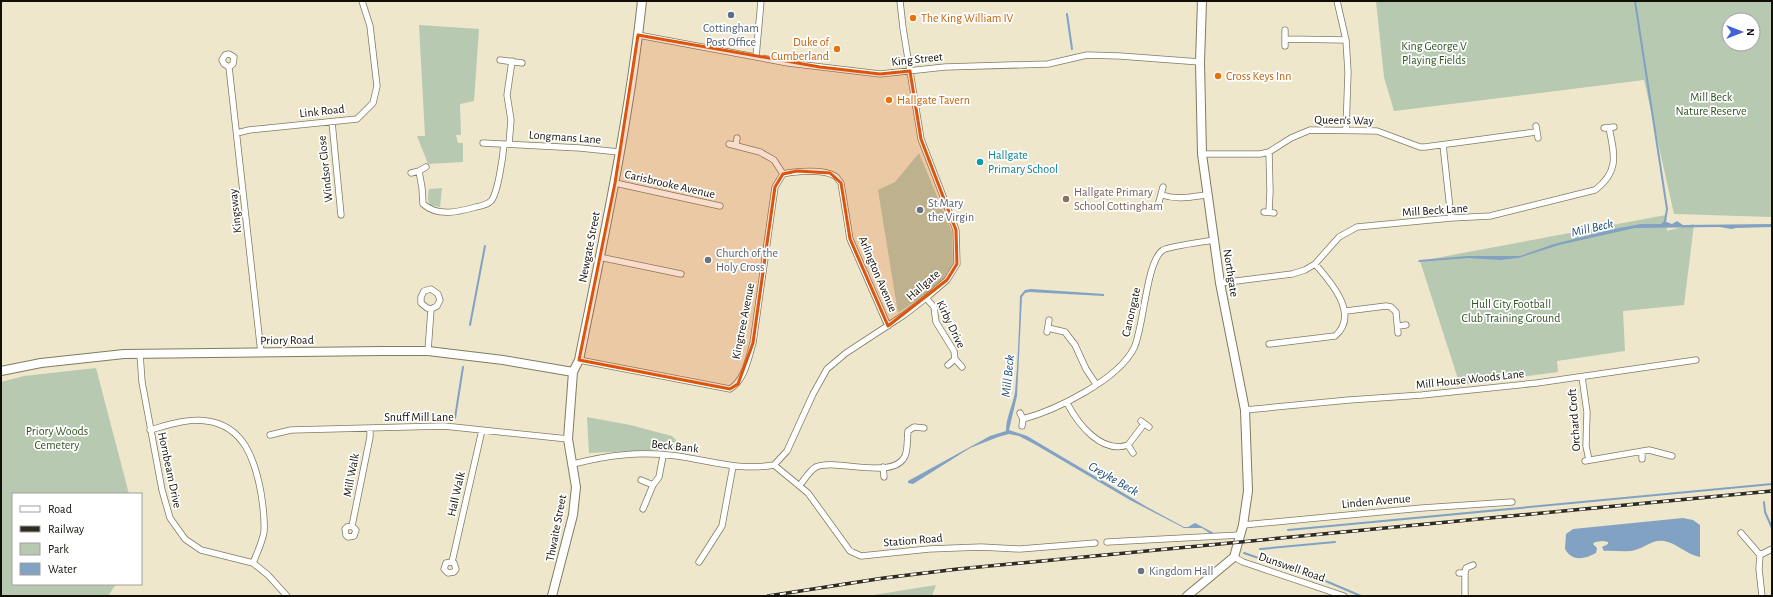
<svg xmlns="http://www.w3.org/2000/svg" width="1773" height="597" viewBox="0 0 1773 597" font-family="'Alegreya Sans',sans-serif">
	<rect width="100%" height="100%" fill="#eee7cb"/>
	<!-- green -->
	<path fill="#b7c9b0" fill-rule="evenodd" d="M1376,1H1772V217L1674,214L1644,80L1394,111L1384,77ZM1729,20H1753V44H1729Z
		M419,25L479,29L474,101L460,104L461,135H456L458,143H463V162L428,164L417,136H425Z
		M919,153L952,232L953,264L944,278L923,296L898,313L878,190L895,182Z
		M442,188L440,207L430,205C427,200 428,195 429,189Z
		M1666,215L1667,231L1694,224L1684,305L1623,311L1625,351L1557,361L1558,372L1460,385L1420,261Z
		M96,368L129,494H13V584H116L108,596H1V382L24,376Z
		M587,417L630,425L672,436L681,445V449L589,453Z
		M936,585L932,596H867Z"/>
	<!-- water -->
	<path fill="#81a2c3" d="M1664,221L1672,224L1677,221L1683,225L1772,224V227L1736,228L1731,229L1720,227L1635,228L1559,245L1518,258L1500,260L1468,258L1418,262L1419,260L1468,256H1520L1554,244L1614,229L1641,224H1661Z
		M1031,289L1104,294V296L1029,292L1025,293L1022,297L1017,396L1009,430L1027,436L1147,507L1184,527H1188L1195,523L1214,533L1211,534L1202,528H1184L1130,500L1036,445L1019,436L1009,434L998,437L970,448L913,484L908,483V481L990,436L1006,431C1006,417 1013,405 1015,392C1018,360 1019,328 1020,296L1025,290Z
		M1683,518L1693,520L1700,525V557C1687,555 1677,543 1664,541C1652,539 1645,548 1635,550C1625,553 1614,550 1604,551L1602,547L1608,544V542L1603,541L1595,542L1593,544L1597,548L1596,553C1585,559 1572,562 1565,549L1566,534L1573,529Z"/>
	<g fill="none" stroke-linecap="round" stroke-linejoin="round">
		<!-- stream -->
		<path stroke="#81a2c3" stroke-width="2" d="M1635,1L1667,209L1665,221
			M1067,14L1072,49
			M470,325L485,246
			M455,418L463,367
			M1764,502L1765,512L1772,528
			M1288,530L1772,484
			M1260,549L1335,542
			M1244,553L1328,582L1361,596"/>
		<defs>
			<path id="street" d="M1337,1L1346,40L1348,72L1346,130
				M638,35L788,63L880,74L945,67L1048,64L1087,55L1120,56L1200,62
				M1286,39L1346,40
				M1285,46V30
				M756,57L761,1
				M500,60L522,63
				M229,67L233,64L234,57L229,54L225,55L222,60L224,64L229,67L261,353
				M332,122L341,215
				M1536,126L1538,138
				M1604,128L1614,127
				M237,133L249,130L357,119L373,103L377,86L370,26L362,1
				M483,143L580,148L619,152
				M509,144L511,120L507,95L512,61
				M1443,145L1451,218
				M736,146L737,138
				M1202,154H1260L1269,152L1291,138L1310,130L1377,131L1420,147H1425L1536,132
				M419,171L422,188L423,204C438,217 458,212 476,207C481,206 487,205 491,201C498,193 503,156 504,144
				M411,173L419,171L426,167
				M783,174C795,171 824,169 835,176C838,178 839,181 841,183L850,239L888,326
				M615,183L720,206
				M1162,195C1177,200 1191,197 1206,195
				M1159,202L1163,187
				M1264,212L1274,213
				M1269,212L1270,191L1269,152
				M599,257L681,274
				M1220,283L1292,274L1305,270L1315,264L1339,237L1357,227L1451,218L1490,216L1595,190C1619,172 1615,155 1609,128
				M926,298L934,307L936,322L954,351L955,359L962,367
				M1346,311L1386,306L1391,307L1396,312L1398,333
				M1398,326L1406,325
				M1048,328L1065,332L1075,345L1086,369L1096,384
				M1047,332L1049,320
				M1269,344L1335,336C1360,315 1331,282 1315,264
				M428,351L431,309L427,308L421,303V297L424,291L431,289L438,294L440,300L437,306L431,309
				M140,354L142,382L162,490L170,518L185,539L201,550L253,563L268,575L287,596
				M579,360L730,389C745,380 748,359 753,343L775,187L783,174L774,160L760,152L729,144
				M948,365L955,359
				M1582,377L1587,412L1586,446L1589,460
				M1067,403C1078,424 1101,454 1128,445L1144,424
				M1245,410L1349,400L1422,395L1537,383L1696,360
				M1020,413L1023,419L1022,426
				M1023,419C1056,410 1118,380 1134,348C1144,327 1146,261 1163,250C1170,246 1203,242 1214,240
				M1141,421L1149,427
				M150,430C168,425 188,418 207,421C244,426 255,460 261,493C263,506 265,518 264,532C262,543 257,553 253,563
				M270,435L291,430L444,426L568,439
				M1128,445L1133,453
				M1642,452V459
				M1585,461L1649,450L1672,456
				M573,464C609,455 640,451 677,456C712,461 739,471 774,465
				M774,465L787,451L813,394L827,369L846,353L904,315L926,298L947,280L957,264L956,230L921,139L903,28L900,1
				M774,465L808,493L850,551L861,556L929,549L981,547L1020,549L1095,543
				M883,467L884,477
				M641,480L653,485
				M800,485C804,480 810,470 816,467C835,458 894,481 905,456C908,449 907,439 908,431L914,427L924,428
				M643,509L653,485L659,477L663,456
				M1243,525L1422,508L1512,502
				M352,526L356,530L354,536L348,537L346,535L345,529L347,527L352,526L370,437V428
				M1741,533L1760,555L1772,549
				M1107,542L1240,535
				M1760,555L1759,569L1762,596
				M1234,557L1243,562L1344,596
				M452,562L454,563L456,569L454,572L448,573L444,569L446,563L452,562L482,430
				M699,562L722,526L733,466
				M1459,573H1465L1466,568L1473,565
				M1465,573V596"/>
			<path id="secondary" d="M1,371L41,363L124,354L383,351H428L503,360L573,372
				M552,596L573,515L576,487L568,439L573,372L579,360C603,241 629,122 642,1
				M1187,596L1234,557L1243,525L1248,491L1245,410L1220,283L1202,154L1200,62L1202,1"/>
		</defs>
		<!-- street casing -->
		<use href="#street" stroke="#817b61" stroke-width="7"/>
		<!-- secondary casing -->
		<use href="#secondary" stroke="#817b61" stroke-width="10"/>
		<!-- street -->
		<use href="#street" stroke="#fff" stroke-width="5.5"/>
		<!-- secondary -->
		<use href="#secondary" stroke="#fff" stroke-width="8"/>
		<defs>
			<path id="rail" d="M768,596L884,578L958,569L1772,491"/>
		</defs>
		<!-- rail casing -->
		<use href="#rail" stroke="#2e2b20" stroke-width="3.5"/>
		<!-- rail -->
		<use href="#rail" stroke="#fff" stroke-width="2" stroke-dasharray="6" stroke-linecap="butt"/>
	</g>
	<!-- marked area -->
	<path fill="#dd550c" fill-opacity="0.2" stroke="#dd550c" stroke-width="3" stroke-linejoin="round" d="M638,35L820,67L880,74L910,71L921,139L956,230L957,264L947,280L888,326L850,239L841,183L830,173L797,171L783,174L775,187L753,343L738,384L730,389L579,360L615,183Z"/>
	<!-- markers -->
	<circle fill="#5c6f8a" stroke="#fff" stroke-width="1.5" cx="731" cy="15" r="4"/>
	<g fill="#e8710a" stroke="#fff" stroke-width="1.5">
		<circle cx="913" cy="18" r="4"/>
		<circle cx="837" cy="49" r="4"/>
		<circle cx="1218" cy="76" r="4"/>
		<circle cx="889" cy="100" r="4"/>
	</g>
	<circle fill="#0f9aa8" stroke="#fff" stroke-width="1.5" cx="980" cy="162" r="4"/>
	<circle fill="#8d6e63" stroke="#fff" stroke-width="1.5" cx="1066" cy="199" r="4"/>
	<g fill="#6b7280" stroke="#fff" stroke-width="1.5">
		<circle cx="920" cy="210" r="4"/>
		<circle cx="708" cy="260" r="4"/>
		<circle cx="1141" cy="571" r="4"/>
	</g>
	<g text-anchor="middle" stroke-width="3.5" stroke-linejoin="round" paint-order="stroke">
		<!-- food labels -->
		<g font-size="12" fill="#c56008" stroke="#fff" text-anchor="start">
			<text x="921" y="22">The King William IV</text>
			<text x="829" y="46" text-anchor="end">Duke of<tspan x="829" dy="14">Cumberland</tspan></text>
			<text x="1226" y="80">Cross Keys Inn</text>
			<text x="897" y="104">Hallgate Tavern</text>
		</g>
		<!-- service labels -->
		<g font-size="12" fill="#4e5e75" stroke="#fff">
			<text x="731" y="32">Cottingham<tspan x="731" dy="14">Post Office</tspan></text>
		</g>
		<!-- park labels -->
		<g font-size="12" fill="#2e531f" stroke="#fff">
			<text x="1434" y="50">King George V<tspan x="1434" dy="14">Playing Fields</tspan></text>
			<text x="1711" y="101">Mill Beck<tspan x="1711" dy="14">Nature Reserve</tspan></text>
			<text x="1511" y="308">Hull City Football<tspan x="1511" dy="14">Club Training Ground</tspan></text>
			<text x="57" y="435">Priory Woods<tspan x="57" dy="14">Cemetery</tspan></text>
		</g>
		<!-- street labels -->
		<g font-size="12" fill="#110f06" stroke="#fff">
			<text transform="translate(917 59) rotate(-6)" y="4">King Street</text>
			<text transform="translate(322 111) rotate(-6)" y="4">Link Road</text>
			<text transform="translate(1344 120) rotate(1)" y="4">Queen's Way</text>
			<text transform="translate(565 137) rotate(4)" y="4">Longmans Lane</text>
			<text transform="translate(325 169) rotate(-96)" y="4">Windsor Close</text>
			<text transform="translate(670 184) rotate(13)" y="4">Carisbrooke Avenue</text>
			<text transform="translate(1435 210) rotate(-4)" y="4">Mill Beck Lane</text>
			<text transform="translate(235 211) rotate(-96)" y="4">Kingsway</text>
			<text transform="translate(589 247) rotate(-79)" y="4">Newgate Street</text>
			<text transform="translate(1231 273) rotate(81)" y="4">Northgate</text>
			<text transform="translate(878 274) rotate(67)" y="4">Arlington Avenue</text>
			<text transform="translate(923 285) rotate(-41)" y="4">Hallgate</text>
			<text transform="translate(1131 312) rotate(-77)" y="4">Canongate</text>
			<text transform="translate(743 321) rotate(-79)" y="4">Kingtree Avenue</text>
			<text transform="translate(951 324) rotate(64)" y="4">Kirby Drive</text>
			<text transform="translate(287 340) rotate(-1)" y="4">Priory Road</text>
			<text transform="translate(1470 379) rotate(-6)" y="4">Mill House Woods Lane</text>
			<text x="419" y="421">Snuff Mill Lane</text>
			<text transform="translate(1574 420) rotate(-94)" y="4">Orchard Croft</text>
			<text transform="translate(675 446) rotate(6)" y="4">Beck Bank</text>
			<text transform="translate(170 470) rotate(78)" y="4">Hornbeam Drive</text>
			<text transform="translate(351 475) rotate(-79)" y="4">Mill Walk</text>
			<text transform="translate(456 494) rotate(-77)" y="4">Hall Walk</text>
			<text transform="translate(1376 501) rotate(-5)" y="4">Linden Avenue</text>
			<text transform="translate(556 528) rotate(-79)" y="4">Thwaite Street</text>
			<text transform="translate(913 540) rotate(-5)" y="4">Station Road</text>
			<text transform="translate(1292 567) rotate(19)" y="4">Dunswell Road</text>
		</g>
		<!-- culture labels -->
		<g font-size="12" fill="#0d838f" stroke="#fff" text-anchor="start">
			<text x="988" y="159">Hallgate<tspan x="988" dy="14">Primary School</tspan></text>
		</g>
		<!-- education labels -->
		<g font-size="12" fill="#785e54" stroke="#fff" text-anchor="start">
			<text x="1074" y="196">Hallgate Primary<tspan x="1074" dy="14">School Cottingham</tspan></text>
		</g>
		<!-- worship labels -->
		<g font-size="12" fill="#5b616d" stroke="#fff" text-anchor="start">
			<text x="928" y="207">St Mary<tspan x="928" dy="14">the Virgin</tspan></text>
			<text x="716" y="257">Church of the<tspan x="716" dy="14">Holy Cross</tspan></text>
			<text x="1149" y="575">Kingdom Hall</text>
		</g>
		<!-- water labels -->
		<g font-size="13" font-style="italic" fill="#1a4b77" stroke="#fff">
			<text transform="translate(1592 227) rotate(-13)" y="5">Mill Beck</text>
			<text transform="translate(1007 376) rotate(-84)" y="5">Mill Beck</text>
			<text transform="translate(1114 478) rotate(30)" y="5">Creyke Beck</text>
		</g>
	</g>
	<!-- border -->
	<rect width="1773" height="597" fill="none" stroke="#110f06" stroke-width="4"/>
	<!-- legend -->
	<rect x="12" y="493" width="130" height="92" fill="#ffffff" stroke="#a09f9b"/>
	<rect x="20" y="506" width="20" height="6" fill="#ffffff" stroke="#a09f9b"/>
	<text x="48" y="513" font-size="12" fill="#110f06">Road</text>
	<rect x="20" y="526" width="20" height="6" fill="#2e2b20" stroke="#a09f9b"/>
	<text x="48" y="533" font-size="12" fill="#110f06">Railway</text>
	<rect x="20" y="543" width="20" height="12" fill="#b7c9b0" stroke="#a09f9b"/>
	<text x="48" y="553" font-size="12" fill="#110f06">Park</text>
	<rect x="20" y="563" width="20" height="12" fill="#81a2c3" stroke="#a09f9b"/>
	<text x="48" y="573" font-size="12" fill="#110f06">Water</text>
	<!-- north arrow -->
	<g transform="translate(1741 32) rotate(90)"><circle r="19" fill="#ffffff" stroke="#a09f9b"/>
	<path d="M0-3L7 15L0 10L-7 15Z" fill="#4362d5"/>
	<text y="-6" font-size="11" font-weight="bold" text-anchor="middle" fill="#110f06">N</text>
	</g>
</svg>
